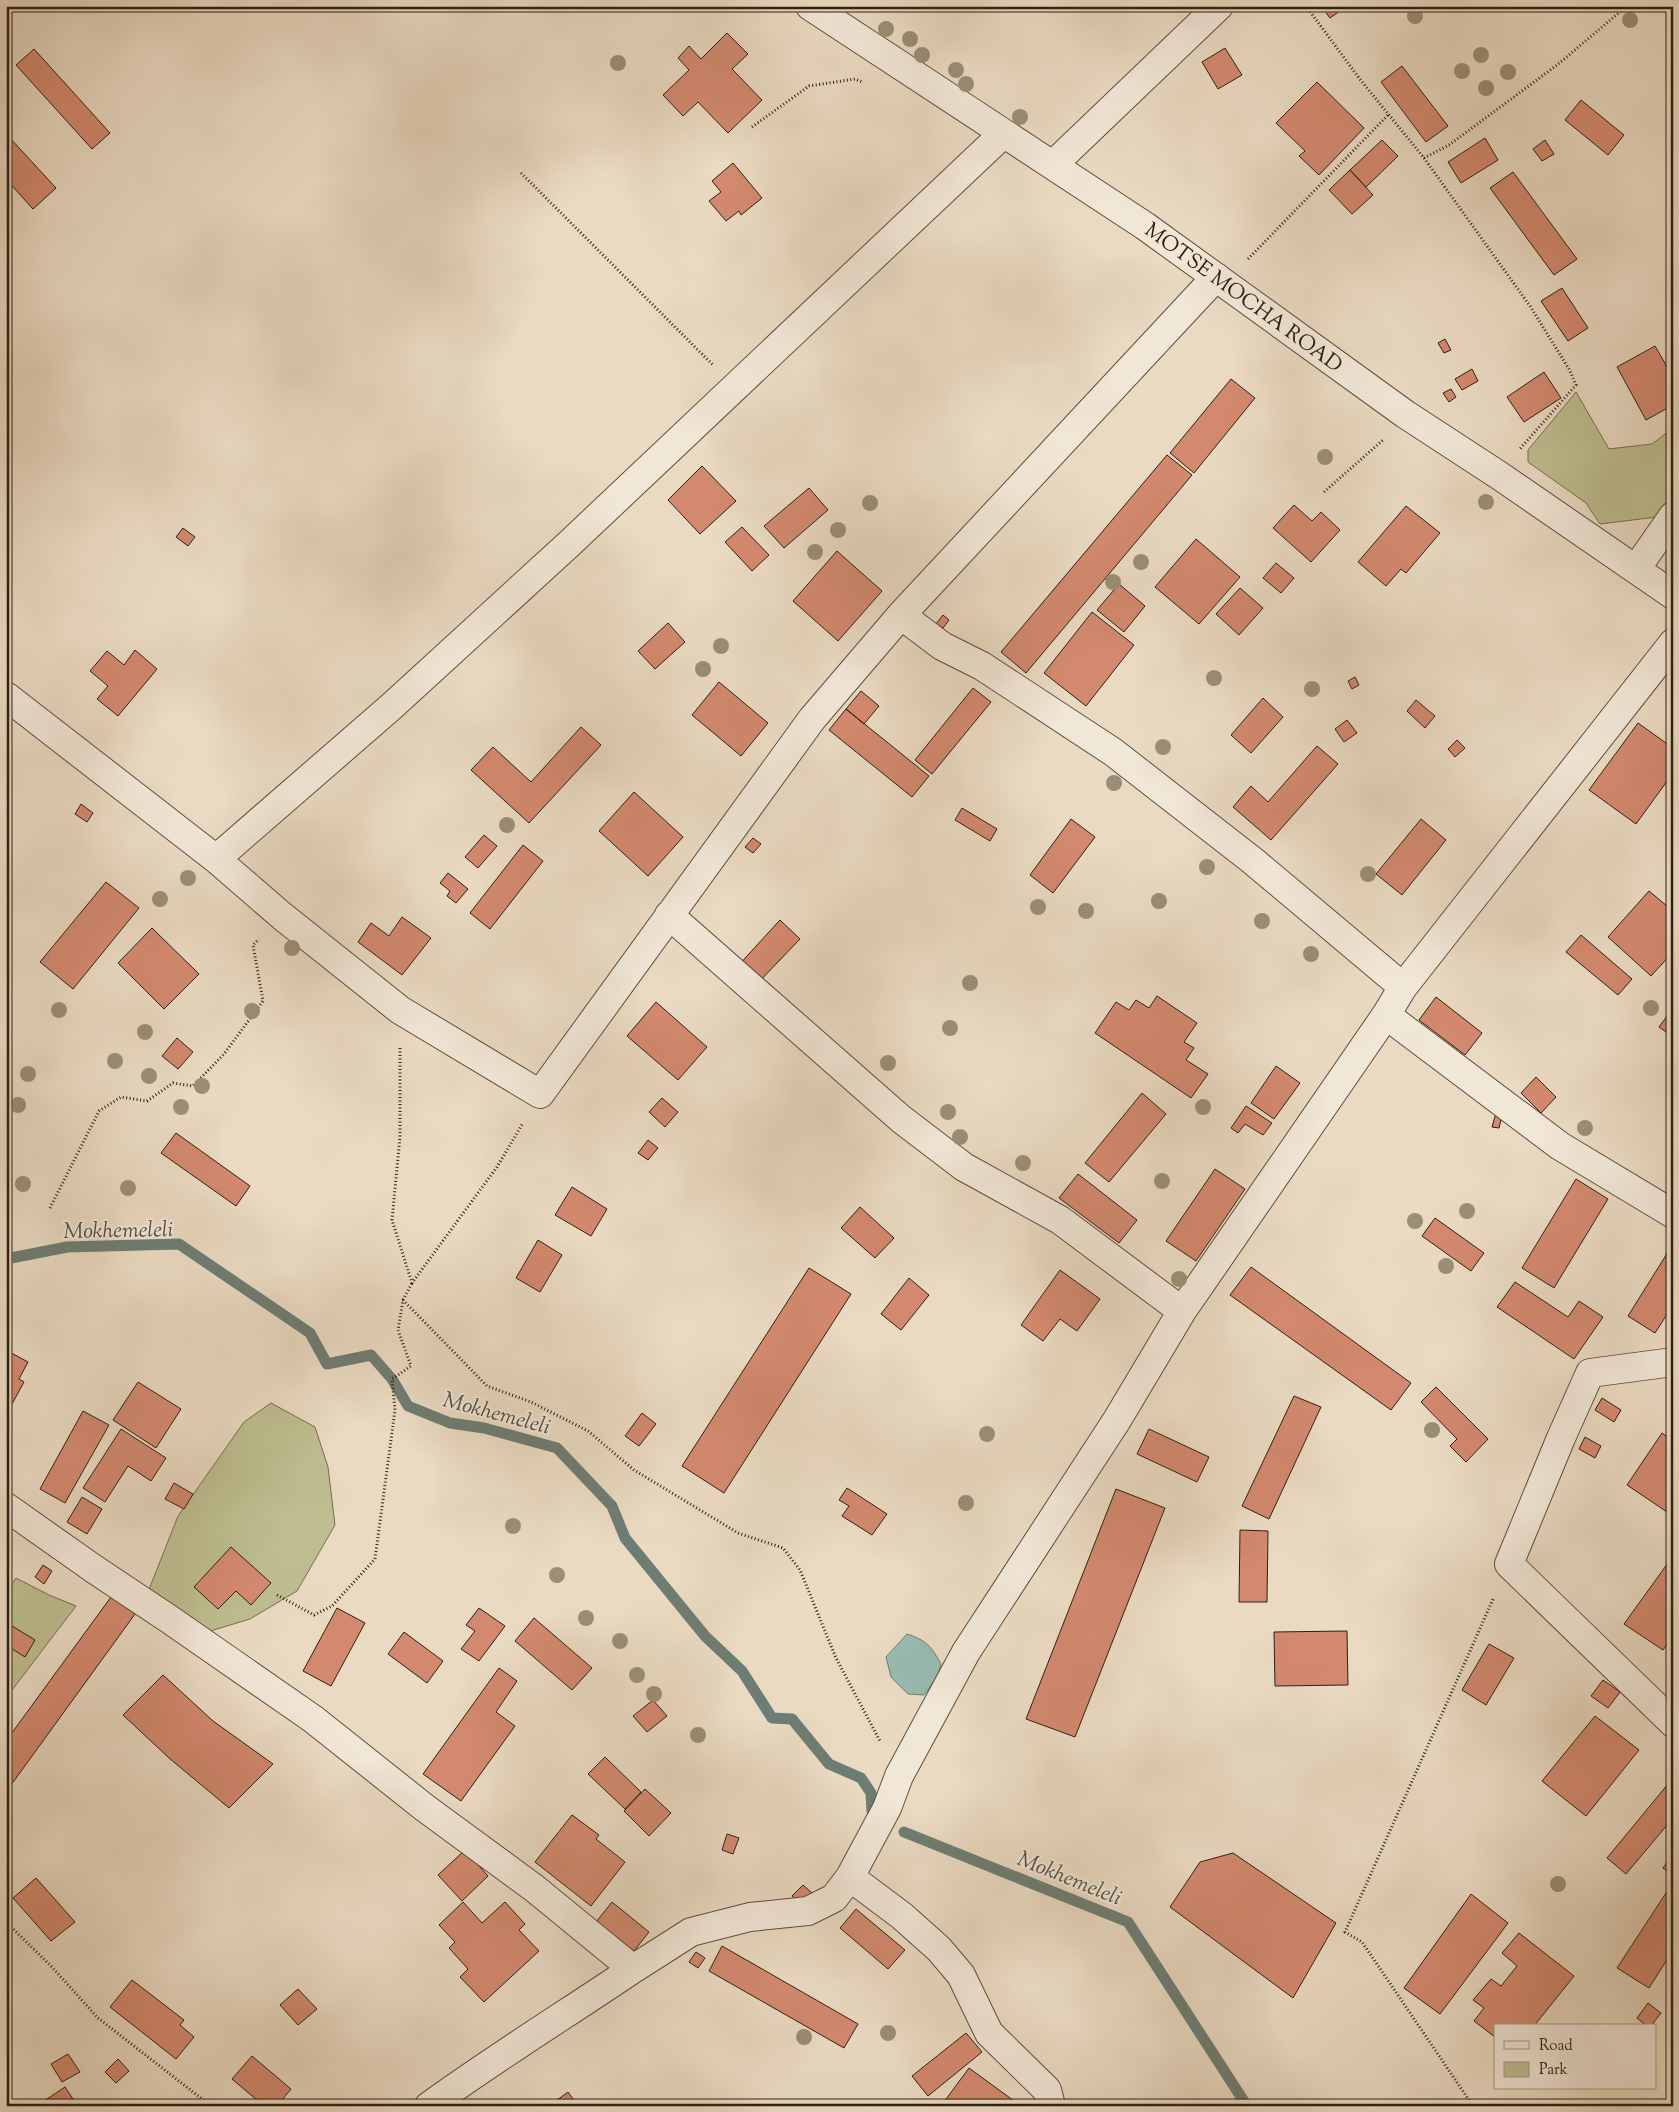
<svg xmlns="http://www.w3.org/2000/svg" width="1679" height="2112" viewBox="0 0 1679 2112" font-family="'Sorts Mill Goudy',serif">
	<rect width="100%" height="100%" fill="#eadac2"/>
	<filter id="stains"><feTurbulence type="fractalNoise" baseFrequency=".004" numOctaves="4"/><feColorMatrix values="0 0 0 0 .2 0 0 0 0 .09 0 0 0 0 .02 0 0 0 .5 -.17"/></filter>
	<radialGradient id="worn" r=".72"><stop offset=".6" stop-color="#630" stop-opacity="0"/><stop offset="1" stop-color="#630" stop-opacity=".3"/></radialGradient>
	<!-- green -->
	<path fill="#bdbd8f" stroke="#766e50" d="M1576,392L1609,449L1652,444L1673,428V495L1657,517L1600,524L1586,503L1528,462V450Z
		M271,1403L315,1427L328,1467L335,1525L297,1591L250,1619L207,1632L148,1592L178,1516L244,1422Z
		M16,1578L49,1595L76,1606L6,1698V1594Z"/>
	<!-- water -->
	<path fill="#98bbb3" stroke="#6e7d73" d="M907,1634C926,1640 931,1646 941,1664L937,1677L924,1695L908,1694L891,1677L886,1657Z"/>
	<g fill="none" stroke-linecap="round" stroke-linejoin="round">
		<!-- stream -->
		<path stroke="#6e7d73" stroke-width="11" d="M6,1259L67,1247L179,1244L310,1333L327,1364L371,1355L392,1379L408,1406L450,1423L484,1428L557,1448L612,1506L625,1538L705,1636L742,1671L772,1718L792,1719L829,1764L861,1778L871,1793L872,1811
			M904,1832L1128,1922L1247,2106"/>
	</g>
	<!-- building -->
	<path fill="#d3896f" stroke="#2e2012" d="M1321,6H1347L1330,18Z
		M727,33L748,54L732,69L762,100L728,133L698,102L683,116L663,95L689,70L678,58L689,46L701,59Z
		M1225,48L1242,75L1218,89L1202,62Z
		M34,49L110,133L92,149L16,65Z
		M1402,66L1448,126L1426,142L1381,82Z
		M1317,82L1364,128L1319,175L1299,156L1305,151L1276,123Z
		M1581,100L1624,135L1608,155L1565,120Z
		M9,137L56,188L33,209L6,179V139Z
		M1485,138L1498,160L1461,183L1448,162Z
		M1382,140L1398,156L1366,187L1350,170Z
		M1545,140L1554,154L1542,161L1533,149Z
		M733,163L762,198L741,215L739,211L726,221L709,201L721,192L712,181Z
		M1350,170L1373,195L1352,214L1329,190Z
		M1513,172L1577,259L1554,275L1490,188Z
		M1562,288L1588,328L1568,341L1541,301Z
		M1445,339L1451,350L1444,353L1438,343Z
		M1655,346L1673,377V405L1646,420L1617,367Z
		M1472,369L1478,381L1462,390L1455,379Z
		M1544,372L1561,398L1524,422L1507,397Z
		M1231,379L1255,398L1194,473L1170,453Z
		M1451,389L1456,397L1449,402L1443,393Z
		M1167,455L1192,475L1026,673L1001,652Z
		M702,466L736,501L700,534L668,500Z
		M809,488L828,510L784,548L764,526Z
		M1294,505L1312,521L1321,512L1340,530L1311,562L1273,528Z
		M1406,506L1440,533L1406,573L1401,569L1386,586L1358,562Z
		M742,527L769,555L752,571L725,542Z
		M183,528L195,537L188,546L176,537Z
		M1196,539L1240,577L1199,624L1155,587Z
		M837,551L882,591L838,641L793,601Z
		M1276,563L1294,578L1281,593L1263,578Z
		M1119,584L1145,606L1124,632L1097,610Z
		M1240,588L1263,608L1239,635L1216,614Z
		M1092,612L1134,645L1086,706L1044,673Z
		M943,615L949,620L943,628L936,624Z
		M668,623L685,642L655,669L638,651Z
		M135,650L157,669L118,716L97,699L108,686L90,671L107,651L124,665Z
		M1355,677L1359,685L1352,689L1348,681Z
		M719,682L768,723L741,756L692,715Z
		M973,688L991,702L932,774L915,760Z
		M861,691L879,706L864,724L846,709Z
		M1263,698L1283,717L1251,753L1231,735Z
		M1416,700L1435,716L1425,728L1407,711Z
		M846,709L929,776L912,797L829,730Z
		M1347,720L1357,733L1344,742L1335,729Z
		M1638,723L1673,748V773L1636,824L1589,790Z
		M581,727L601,745L529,823L471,770L493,747L531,782Z
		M1457,740L1465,748L1455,757L1448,749Z
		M1317,746L1338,764L1271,840L1233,807L1251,786L1268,802Z
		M634,792L683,837L648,876L599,831Z
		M81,804L93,813L87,822L75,814Z
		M962,808L997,829L990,841L955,820Z
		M1071,819L1095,837L1053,893L1030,875Z
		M1421,819L1446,840L1402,895L1376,874Z
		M484,835L497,846L478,868L465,857Z
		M753,838L761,844L753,853L745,847Z
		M523,845L543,861L490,929L470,913Z
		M448,873L468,889L456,903L447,896L450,891L440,883Z
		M106,882L139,908L73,989L40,962Z
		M1649,891L1673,911V952L1651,976L1608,937Z
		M402,917L431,938L402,975L358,942L371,923L389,936Z
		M780,920L800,939L756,985L736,968Z
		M152,928L199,974L164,1009L118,963Z
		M1581,935L1632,979L1618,995L1566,952Z
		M1157,996L1197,1023L1184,1042L1194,1048L1186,1060L1208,1074L1191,1098L1095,1033L1116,1002L1129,1010L1136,1000L1149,1008Z
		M1436,997L1482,1033L1465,1055L1419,1020Z
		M656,1002L707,1047L678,1080L627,1036Z
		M1673,1008V1037L1659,1027Z
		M177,1038L193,1052L178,1069L162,1056Z
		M1276,1066L1300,1083L1274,1119L1251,1103Z
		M1536,1077L1556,1097L1541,1113L1521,1093Z
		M1142,1093L1166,1114L1109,1182L1085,1163Z
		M662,1098L678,1112L665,1127L649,1112Z
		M1246,1106L1272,1123L1263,1135L1245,1124L1238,1133L1231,1128Z
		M1496,1113L1502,1115L1499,1128L1492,1127Z
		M176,1133L250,1186L236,1206L161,1153Z
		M648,1140L658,1148L648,1160L638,1153Z
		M1215,1169L1245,1189L1196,1261L1166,1241Z
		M1078,1174L1137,1220L1119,1243L1059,1198Z
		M1576,1179L1608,1199L1554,1288L1522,1268Z
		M572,1187L607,1209L591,1236L555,1215Z
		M860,1207L894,1238L875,1258L841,1228Z
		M1435,1218L1484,1253L1471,1271L1422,1236Z
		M538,1240L562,1255L540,1292L516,1278Z
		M1673,1244V1305L1655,1333L1628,1316Z
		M1251,1267L1411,1383L1391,1410L1230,1295Z
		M809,1268L851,1294L724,1493L682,1466Z
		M1060,1270L1100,1299L1077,1331L1060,1319L1043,1341L1021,1325Z
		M909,1278L929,1295L901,1330L881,1314Z
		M1515,1282L1568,1317L1579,1301L1603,1317L1574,1359L1497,1307Z
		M6,1350L28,1362L19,1379L24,1382L6,1415Z
		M138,1382L181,1409L156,1448L113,1420Z
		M1436,1387L1488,1439L1466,1462L1450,1446L1457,1439L1421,1402Z
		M1294,1396L1321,1407L1269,1519L1242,1506Z
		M1602,1398L1621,1410L1614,1422L1595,1410Z
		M83,1411L109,1425L65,1503L40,1489Z
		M642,1413L656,1424L639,1446L625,1436Z
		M121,1429L166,1458L151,1481L128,1466L105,1502L83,1488Z
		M1149,1429L1209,1457L1197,1482L1137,1454Z
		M1662,1433L1673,1441V1516L1627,1485Z
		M1585,1437L1601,1446L1595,1458L1579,1449Z
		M174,1483L193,1494L184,1509L165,1499Z
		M847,1488L887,1514L872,1535L842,1516L849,1506L839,1500Z
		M1116,1489L1165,1508L1075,1737L1026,1719Z
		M82,1497L102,1509L87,1534L67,1522Z
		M1240,1530L1268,1531L1267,1602H1239Z
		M231,1547L271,1583L251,1605L236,1591L218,1609L194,1587Z
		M1673,1556V1636L1663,1650L1624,1624Z
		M43,1565L52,1571L44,1584L35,1577Z
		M111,1597L135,1614L6,1792V1741Z
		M337,1608L365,1623L331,1686L303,1671Z
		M479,1608L505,1626L479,1661L461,1649L475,1631L466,1625Z
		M534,1618L592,1668L572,1690L515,1641Z
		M12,1626L35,1640L25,1657L6,1645V1635Z
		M1347,1631L1348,1685L1275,1686L1274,1632Z
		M404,1632L443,1661L427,1683L388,1654Z
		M1489,1644L1514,1658L1486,1705L1462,1690Z
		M499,1668L517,1681L496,1712L515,1726L461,1801L423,1774Z
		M163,1675L213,1721L273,1764L229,1808L169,1758L123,1715Z
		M1603,1680L1620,1692L1608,1708L1591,1696Z
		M653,1700L667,1716L647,1732L633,1716Z
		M1595,1716L1639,1750L1586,1816L1542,1781Z
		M605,1757L641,1792L625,1809L588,1774Z
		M1673,1778V1818L1626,1874L1607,1858Z
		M645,1789L671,1813L649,1836L624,1811Z
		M572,1815L599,1835L596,1839L625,1862L591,1906L535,1862Z
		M727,1834L739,1838L733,1854L722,1850Z
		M465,1850L488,1876L462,1901L438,1875Z
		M1233,1853L1336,1923L1293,1998L1170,1907L1200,1862Z
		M1673,1854V1875L1663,1868Z
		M36,1878L75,1922L51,1941L13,1898Z
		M803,1885L812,1893L801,1904L792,1896Z
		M1666,1893L1673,1897V1957L1670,1955L1649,1988L1617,1968Z
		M1471,1894L1508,1923L1440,2014L1404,1988Z
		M463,1902L482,1923L505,1902L525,1924L519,1930L539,1951L484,2002L460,1977L468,1969L449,1948L455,1942L439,1925Z
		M612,1902L649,1932L634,1951L596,1922Z
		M856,1909L905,1950L888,1969L840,1928Z
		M1519,1933L1574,1976L1534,2026H1495V2037L1474,2021L1484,2008L1473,2000L1491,1979L1501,1986L1517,1966L1502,1953Z
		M722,1946L858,2024L844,2048L709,1971Z
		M696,1952L705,1958L698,1968L689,1962Z
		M132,1980L184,2020L180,2025L194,2037L176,2059L110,2007Z
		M298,1989L317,2009L298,2025L280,2005Z
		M1648,2003L1661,2013L1651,2026H1647L1637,2018Z
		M966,2033L982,2052L928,2096L912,2076Z
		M68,2054L80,2072L62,2082L51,2064Z
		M252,2056L291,2089L277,2106H264L232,2079Z
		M118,2059L129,2071L116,2083L105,2072Z
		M969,2068L1021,2106H941Z
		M65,2087L75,2102L69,2106H47L44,2101Z
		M568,2092L578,2106H549Z"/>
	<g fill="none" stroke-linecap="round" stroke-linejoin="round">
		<defs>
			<path id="minor" d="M810,6L1145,226L1405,414L1500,476L1673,595
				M1054,166L1059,159L1219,6
				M1636,569L1673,516
				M901,615L942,646L982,666L1113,752L1253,861L1403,987
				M6,696L216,859L282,916L400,1010L540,1094L812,719L901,615L1216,277
				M216,859L392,706L569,544L1003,134
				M669,915L901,1119L964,1167L1060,1220L1182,1311L1386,1015L1403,987L1673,643
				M1386,1015L1560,1146L1673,1214
				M1673,1362L1590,1373L1561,1438L1509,1564L1673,1723
				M6,1507L94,1569L169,1619L313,1719L425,1808L534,1888L633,1969L691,1932L750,1917L808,1911L834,1898L850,1877L887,1808L899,1776L966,1652L1117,1420L1182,1311
				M850,1877L902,1916L939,1949L961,1975L989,2033L1047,2090L1051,2106
				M429,2106C495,2058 565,2015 633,1969"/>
		</defs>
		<!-- minor casing -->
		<use href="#minor" stroke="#5d4e3e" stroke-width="30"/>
		<!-- path -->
		<path stroke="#2e2012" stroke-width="3" stroke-dasharray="1 2.5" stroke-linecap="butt" d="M1306,6L1359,78L1424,158L1530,306L1569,369L1576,385L1519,450
			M752,127L809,86L855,79L862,82
			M1424,158L1449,145L1557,65L1627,6
			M521,173L713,365
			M1248,259L1388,115
			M1324,492L1383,440
			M400,1048V1137L392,1220L412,1283L497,1167L523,1123
			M50,1208L99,1111L121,1097L147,1101L173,1083L193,1086L224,1054L263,1001L253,945L259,939
			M403,1300L412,1283
			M277,1595L314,1615L332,1606L375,1559L395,1410L392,1379L411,1366L398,1330L403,1300L487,1386L531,1402L588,1431L634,1470L738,1533L783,1548L800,1570L836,1658L880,1741
			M6,1922L51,1966L98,2018L211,2106
			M1473,2106L1362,1942L1345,1932L1494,1597"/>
		<!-- minor -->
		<use href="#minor" stroke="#f1e7d7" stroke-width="28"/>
	</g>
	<!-- trees -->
	<g fill="#9a8e76">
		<circle cx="1415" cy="16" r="8"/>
		<circle cx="1630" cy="20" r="8"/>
		<circle cx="886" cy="29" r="8"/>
		<circle cx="910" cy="39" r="8"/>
		<circle cx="922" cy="55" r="8"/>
		<circle cx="1481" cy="55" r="8"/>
		<circle cx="618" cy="63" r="8"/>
		<circle cx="956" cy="70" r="8"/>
		<circle cx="1462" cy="71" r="8"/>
		<circle cx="1508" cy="72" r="8"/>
		<circle cx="966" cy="84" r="8"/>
		<circle cx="1486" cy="88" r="8"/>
		<circle cx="1020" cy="117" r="8"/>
		<circle cx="1325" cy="457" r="8"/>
		<circle cx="1486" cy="502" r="8"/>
		<circle cx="870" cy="503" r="8"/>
		<circle cx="838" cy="530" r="8"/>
		<circle cx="815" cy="552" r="8"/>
		<circle cx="1141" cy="562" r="8"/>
		<circle cx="1113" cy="582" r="8"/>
		<circle cx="721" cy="646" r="8"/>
		<circle cx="703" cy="669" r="8"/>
		<circle cx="1214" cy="678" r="8"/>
		<circle cx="1312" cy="689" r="8"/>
		<circle cx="1163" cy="747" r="8"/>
		<circle cx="1114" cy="783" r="8"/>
		<circle cx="507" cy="825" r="8"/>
		<circle cx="1207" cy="867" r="8"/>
		<circle cx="1368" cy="874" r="8"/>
		<circle cx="188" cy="878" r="8"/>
		<circle cx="160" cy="899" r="8"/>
		<circle cx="1159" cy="901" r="8"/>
		<circle cx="1038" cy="907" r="8"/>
		<circle cx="1086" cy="911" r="8"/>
		<circle cx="1262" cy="921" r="8"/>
		<circle cx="292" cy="948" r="8"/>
		<circle cx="1311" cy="954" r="8"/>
		<circle cx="970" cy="983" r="8"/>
		<circle cx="1651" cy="1008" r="8"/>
		<circle cx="59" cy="1010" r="8"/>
		<circle cx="252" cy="1011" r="8"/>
		<circle cx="950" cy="1028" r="8"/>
		<circle cx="145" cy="1032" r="8"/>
		<circle cx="115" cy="1061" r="8"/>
		<circle cx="888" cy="1063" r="8"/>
		<circle cx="28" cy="1074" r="8"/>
		<circle cx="149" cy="1076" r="8"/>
		<circle cx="202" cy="1086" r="8"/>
		<circle cx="18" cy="1105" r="8"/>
		<circle cx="181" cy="1107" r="8"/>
		<circle cx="1203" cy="1107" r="8"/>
		<circle cx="948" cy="1112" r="8"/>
		<circle cx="1585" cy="1128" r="8"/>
		<circle cx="960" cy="1137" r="8"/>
		<circle cx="1023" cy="1163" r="8"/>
		<circle cx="1162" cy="1181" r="8"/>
		<circle cx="23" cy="1184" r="8"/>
		<circle cx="128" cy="1188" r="8"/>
		<circle cx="1467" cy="1211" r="8"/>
		<circle cx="1415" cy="1221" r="8"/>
		<circle cx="1446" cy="1266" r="8"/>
		<circle cx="1179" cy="1279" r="8"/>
		<circle cx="1432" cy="1430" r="8"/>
		<circle cx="987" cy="1434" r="8"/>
		<circle cx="966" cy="1503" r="8"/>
		<circle cx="513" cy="1526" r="8"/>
		<circle cx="557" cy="1575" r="8"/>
		<circle cx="586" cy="1618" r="8"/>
		<circle cx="620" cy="1641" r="8"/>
		<circle cx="637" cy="1675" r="8"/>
		<circle cx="654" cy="1694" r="8"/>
		<circle cx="698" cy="1735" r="8"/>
		<circle cx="1558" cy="1884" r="8"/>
		<circle cx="888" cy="2033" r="8"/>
		<circle cx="804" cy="2037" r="8"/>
	</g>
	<g text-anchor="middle" stroke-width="4" stroke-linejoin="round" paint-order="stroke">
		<!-- street labels -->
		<g font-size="21" fill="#2e2012" stroke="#f1e7d7">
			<text transform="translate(1244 297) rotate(36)" y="7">MOTSE MOCHA ROAD</text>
		</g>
		<!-- water labels -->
		<g font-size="22" font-style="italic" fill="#4e4e42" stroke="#f1e7d7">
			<text transform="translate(118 1229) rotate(-1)" y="8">Mokhemeleli</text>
			<text transform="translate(497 1412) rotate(15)" y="8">Mokhemeleli</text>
			<text transform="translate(1070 1877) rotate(22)" y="8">Mokhemeleli</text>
		</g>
	</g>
	<!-- margin -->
	<rect width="1679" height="2112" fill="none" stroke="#eadac2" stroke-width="25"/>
	<rect x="8" y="8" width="1664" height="2097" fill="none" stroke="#2e2012" stroke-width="2.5"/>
	<rect x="12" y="12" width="1654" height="2087" fill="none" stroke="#2e2012"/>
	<!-- legend -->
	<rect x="1494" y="2024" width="162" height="65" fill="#f1e7d7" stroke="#a39788"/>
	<rect x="1504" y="2041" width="25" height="8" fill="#f1e7d7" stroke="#a39788"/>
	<text x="1539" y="2050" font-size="15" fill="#2e2012">Road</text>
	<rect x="1504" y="2062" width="25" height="15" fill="#bdbd8f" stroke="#a39788"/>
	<text x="1539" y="2074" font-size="15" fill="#2e2012">Park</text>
	<rect width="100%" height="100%" filter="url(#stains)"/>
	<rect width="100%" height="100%" fill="url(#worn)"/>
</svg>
